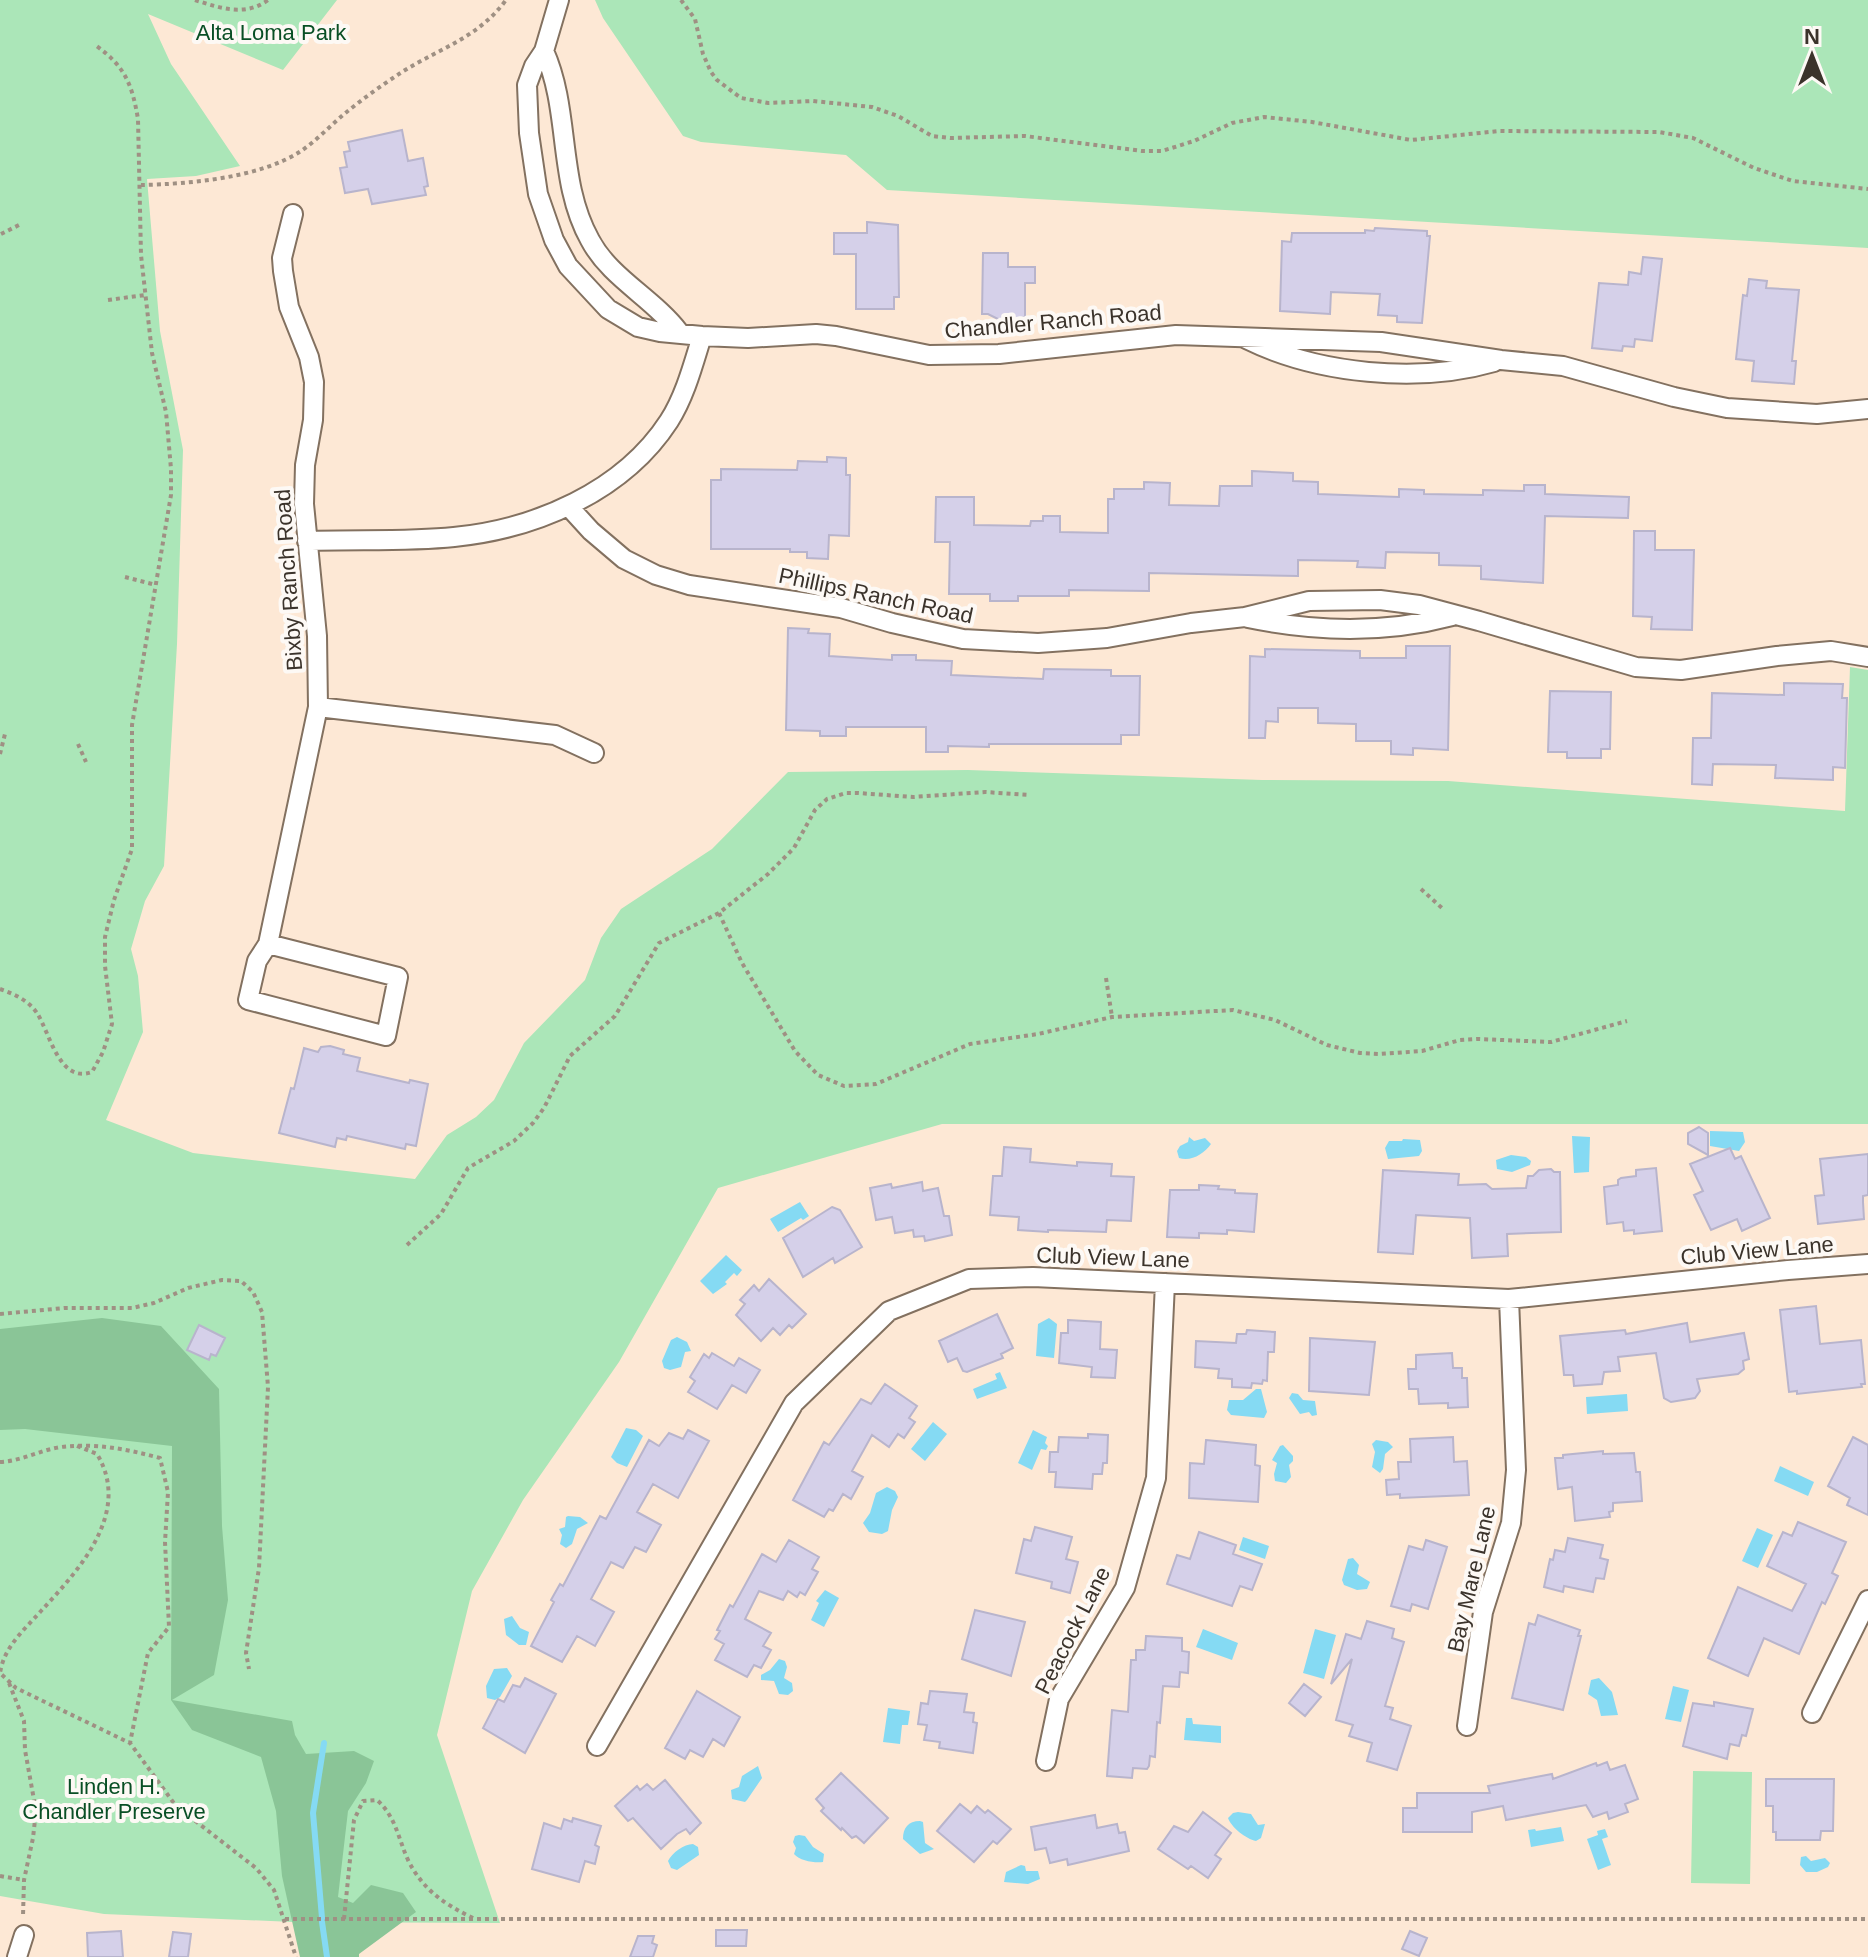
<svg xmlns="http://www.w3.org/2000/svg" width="1868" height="1957" viewBox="0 0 1868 1957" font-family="Arial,sans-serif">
	<rect width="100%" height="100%" fill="#fde8d5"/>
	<!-- green -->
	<path fill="#abe6b8" d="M0,0H337L283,70L148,14L171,64L240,166L196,176L147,179L160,331L183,450L177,644L164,866L145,901L131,949L138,976L143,1032L106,1120L193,1153L415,1179L447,1135L476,1117L494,1100L524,1043L585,980L601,938L621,909L712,849L788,772L968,770L1262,780L1448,781L1845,811L1850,667L1868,670V1124H942L718,1188L619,1362L523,1500L472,1591L437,1735L500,1923L293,1922L104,1914L0,1896Z
		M595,0H1868V248L887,190L846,155L701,142L683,136L603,18Z
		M1693,1771L1752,1772L1750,1884L1691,1883Z"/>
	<!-- forest -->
	<path fill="#8ac597" d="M102,1318L161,1326L219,1389L222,1526L228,1600L214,1675L172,1700L292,1721L295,1735L306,1754L354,1751L374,1761L366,1783L348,1811L338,1897L353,1903L371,1885L403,1893L416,1912L359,1954V1957H300L282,1876L276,1811L261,1757L192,1730L171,1700L172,1446L25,1429L0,1430V1329Z"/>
	<!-- water -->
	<path fill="#85daf3" d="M1710,1131L1743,1132L1745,1142L1739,1151L1710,1146Z
		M1572,1136L1590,1137L1589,1172L1574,1173Z
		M1189,1137L1194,1141L1205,1138L1211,1144C1204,1154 1191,1162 1179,1158L1177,1151L1180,1146L1188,1142Z
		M1403,1139L1420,1140L1422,1151L1419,1156L1388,1159L1385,1148L1389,1141H1402Z
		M1511,1155L1526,1157L1531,1161L1530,1165L1512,1172L1497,1169L1496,1160Z
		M800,1202L809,1216L803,1220L801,1218L778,1232L770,1219Z
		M726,1255L742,1270L737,1276L734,1273L725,1282L727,1284L713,1294L700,1281Z
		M1049,1318L1057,1324L1054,1358L1036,1356L1038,1324Z
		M677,1337L687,1342L691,1351L685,1352L681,1367L670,1370L664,1368L662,1361L671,1340Z
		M1000,1372L1007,1388L977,1399L973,1389L997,1379L995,1374Z
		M1256,1389H1261L1267,1412L1264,1418L1231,1415L1227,1410L1229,1400H1243Z
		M1292,1393L1298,1394L1303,1400L1315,1401L1317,1415L1312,1416L1309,1412L1300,1414L1289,1398Z
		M1627,1394L1628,1411L1587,1414L1586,1397Z
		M933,1422L947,1434L925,1461L911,1449Z
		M626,1428L636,1430L643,1436L627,1467L617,1463L611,1457Z
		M1033,1430L1047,1437L1045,1443L1048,1446L1046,1450L1041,1449L1032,1470L1018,1463Z
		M1376,1440L1388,1442L1393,1447L1385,1454L1383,1469L1380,1473L1372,1467L1375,1452L1372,1444Z
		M1283,1445L1293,1456V1461L1289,1465L1291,1477L1286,1483L1275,1481L1274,1474L1277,1463L1272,1460L1280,1446Z
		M1780,1466L1814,1482L1808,1496L1774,1481Z
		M887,1487L895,1491L898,1497L892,1510L888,1531L882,1534L869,1532L863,1523L870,1513L876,1493Z
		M568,1516L580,1517L588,1523L577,1529L572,1544L566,1548L560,1544L562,1535L559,1529L565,1527L566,1517Z
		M1757,1528L1773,1535L1758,1568L1742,1561Z
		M1243,1537L1269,1546L1265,1559L1239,1550Z
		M1353,1558L1359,1565L1357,1574L1370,1582L1367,1589L1357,1590L1344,1585L1342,1580L1348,1559Z
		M825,1590L839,1598L824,1627L811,1620L819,1603L816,1601Z
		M512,1616L520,1628L529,1632L526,1645H519L506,1635L504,1619Z
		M1203,1629L1238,1643L1232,1660L1196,1647Z
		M1315,1629L1336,1635L1324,1679L1303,1673Z
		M779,1659L785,1661L787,1667L784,1678L792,1683L793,1691L788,1695L779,1694L774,1681L761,1680V1675L770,1670Z
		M507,1668L512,1676L500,1697L495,1700L487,1698L486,1686L494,1669Z
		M1599,1678L1612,1692L1618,1715L1601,1716L1597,1700L1588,1694L1591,1680Z
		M1673,1686L1689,1690L1681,1722L1665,1719Z
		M888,1708L910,1711L908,1725H902L900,1744L883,1742Z
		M1186,1718H1192L1193,1724L1221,1726V1743L1184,1740Z
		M758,1766L762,1778L747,1800L745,1802L732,1799L731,1790L739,1787L742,1776Z
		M1238,1812L1251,1814L1258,1825L1265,1824L1261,1838L1256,1841C1246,1839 1231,1827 1228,1818L1233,1813Z
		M920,1821L923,1822L925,1843L934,1849L920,1854L903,1839C903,1828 908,1821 920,1821Z
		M1561,1827L1564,1841L1531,1847L1528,1830L1535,1829L1536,1831Z
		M1605,1829L1608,1837L1602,1839L1611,1865L1598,1870L1587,1839L1598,1835L1597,1831Z
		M799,1835L805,1836L813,1847L824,1854L823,1862C814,1863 800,1861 794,1854L796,1848L793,1842L795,1836Z
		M693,1844L698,1847L699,1855L677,1870L671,1868L668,1861C672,1853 684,1844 693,1844Z
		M1806,1856L1811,1861L1825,1858L1830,1863L1828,1867L1817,1872H1806L1800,1865L1801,1857Z
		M1021,1865L1025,1866L1026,1871H1038L1040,1879L1028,1884L1004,1882L1006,1872Z"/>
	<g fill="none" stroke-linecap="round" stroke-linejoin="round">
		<!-- stream -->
		<path stroke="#85daf3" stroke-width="6" d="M322,1918L313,1813L324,1743
			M322,1922L327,1957"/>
	</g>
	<!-- building -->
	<path fill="#d5d0e9" stroke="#b8b4cc" stroke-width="2" d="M402,130L408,161L423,158L428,186L424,187L426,195L372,204L368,189L345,193L340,168L347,167L344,152L350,151L348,142Z
		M867,222L898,225L899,297H894V309H856V254H834V233H867Z
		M1375,228L1427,231V236H1430L1422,323L1397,322V316L1378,315L1380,294L1331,292L1330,314L1280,311L1282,241L1291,242L1292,233H1365V230L1374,231Z
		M983,253H1008V267H1035V283H1025V316L1010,325L988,314H982Z
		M1643,257L1662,259L1652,341L1635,339L1634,347L1623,346L1622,351L1592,348L1599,283L1628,285L1629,272L1641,274Z
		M1749,279L1767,281L1766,288L1799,290L1792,361H1796L1794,384L1752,381L1754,361L1736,359L1743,295L1747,296Z
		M827,457L846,458V475H850L849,536L829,535L828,559L807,558V552H790V549H711V480H721V469L797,470L798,461L827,462Z
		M1252,471L1293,473V481L1318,482V494L1399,497V489L1424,490V494L1483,495V490L1524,491V485H1545V494L1629,497L1628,518L1545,516L1543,583L1481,579V566L1439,565V553L1386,552L1385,568L1357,567L1358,561L1298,560V576L1149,573V591L1069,590V596H1018V601H990V594H949L950,542H935L936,497H974V525L1030,526L1031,521H1043V516H1060V532L1108,533V499H1114V489H1144V482L1170,483L1169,505L1219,506L1220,486H1252Z
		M1634,531H1655V550H1694L1692,630L1651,629L1652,617L1633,616Z
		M788,628L809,629L808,633L830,634L829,656L892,660V655H916V660L952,661L951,675L1043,679L1044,669L1111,670V676H1140L1139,735H1121V744H989V747L948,746V752H926V727H846V736H820V731L786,730Z
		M1406,646H1450L1448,750L1413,748V755L1391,754V741H1356V724L1318,723V708H1278V722L1266,721L1265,738H1249L1250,656L1265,657V649L1360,651V658H1406Z
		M1784,683L1843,684L1842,698H1847L1845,768L1833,767V780L1775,778L1776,765L1713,764L1712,785L1692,784L1693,738H1711L1712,693L1784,695Z
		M1550,691L1611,692L1610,749H1601V758H1567V752H1548Z
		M330,1046L344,1050L343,1054L360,1058L357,1071L409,1083L410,1080L428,1084L416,1146L406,1144L405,1149L347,1136L346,1140L337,1138L335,1147L279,1133L291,1088L294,1089L304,1048L318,1052L321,1047Z
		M1699,1127L1708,1133V1155L1688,1144V1133Z
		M1004,1147L1031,1149L1030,1162L1077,1166V1162L1112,1164L1111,1176L1134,1177L1131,1221L1107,1220L1106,1232L1048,1230V1232L1018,1230L1019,1217L990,1215L993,1176H1002Z
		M1730,1148L1735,1159L1741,1156L1770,1218L1742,1231L1737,1219L1711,1230L1694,1195L1703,1191L1690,1164Z
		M1868,1154V1195L1863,1196V1202L1864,1219L1818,1224L1815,1196L1824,1195L1820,1159Z
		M1656,1168L1662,1231L1634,1234V1230L1624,1231L1623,1222L1607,1224L1604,1187L1618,1185V1180L1621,1178L1636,1176V1170Z
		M1551,1169L1554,1172H1560L1561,1232L1507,1234L1508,1256L1472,1258L1470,1218L1416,1215L1413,1254L1378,1252L1383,1170L1459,1174L1458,1185L1486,1184L1492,1189L1526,1188L1528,1176H1533L1539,1170Z
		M922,1182L923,1191L938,1188L944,1216H949L952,1235L925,1241L924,1236L914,1237L913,1230L895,1233L892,1217L876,1220L870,1188L891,1184L892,1188Z
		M1199,1185L1219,1186L1218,1189L1235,1190V1193L1257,1194L1254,1232L1227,1230V1234L1199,1233V1238L1167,1237L1170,1190H1199Z
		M832,1207L840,1210L862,1247L835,1263L833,1258L803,1277L783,1238Z
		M769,1279L806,1314L792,1328L789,1325L780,1335L773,1328L761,1341L736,1315L745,1304L740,1300L754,1285L759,1291Z
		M1816,1306L1820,1344L1861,1340L1865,1384H1861L1862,1387L1797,1394V1391L1789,1392L1780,1310Z
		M997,1314L1013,1348L1001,1354L1003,1358L967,1372L963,1371L957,1358L948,1362L939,1341Z
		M1068,1320L1101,1322L1100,1349L1117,1350L1115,1378L1091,1377L1092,1367L1059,1363L1061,1333H1068Z
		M1687,1323L1690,1342L1744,1333L1749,1359L1743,1361L1744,1369L1738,1374L1697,1379L1700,1391L1695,1398L1671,1402L1664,1398L1656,1353L1618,1357L1620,1371L1604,1372L1602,1384L1574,1386L1573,1375H1564L1560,1336L1625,1330L1626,1334Z
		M199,1325L225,1338L216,1356L211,1354L209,1360L187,1350Z
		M1247,1330L1275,1332L1274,1352H1268L1267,1381L1263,1380L1262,1384L1252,1383L1251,1388L1232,1387V1379L1218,1378L1219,1369L1195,1367L1196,1341L1236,1343L1237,1334H1246Z
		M1310,1338L1375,1342L1369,1395L1309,1391Z
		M712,1353L734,1366L739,1358L760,1370L746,1393L732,1385L717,1409L688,1392L695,1381L690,1377L704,1354L709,1358Z
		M1452,1353L1453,1368H1462V1378H1467L1468,1407L1448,1408V1403L1419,1404L1418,1389H1409L1408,1369H1416V1355Z
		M885,1384L917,1406L909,1418L915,1422L904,1438L898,1434L889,1447L872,1435L852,1471L863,1477L851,1499L843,1494L833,1511L829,1509L824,1517L793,1500L824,1442L829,1445L861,1399L871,1404Z
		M688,1430L709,1441L678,1498L653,1484L637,1512L661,1525L646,1552L635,1547L623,1568L611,1562L591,1599L614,1612L595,1646L577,1636L562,1662L531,1646L554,1602L551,1600L560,1584L563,1586L600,1516L606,1519L649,1440L659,1446L669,1433L683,1439Z
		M1088,1434L1108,1435L1107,1463H1103L1102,1474H1093L1092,1489L1055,1487L1056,1472H1049L1050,1452H1058L1059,1437L1088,1438Z
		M1453,1437L1454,1462L1467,1461L1469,1495L1400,1498V1494L1387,1495L1386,1480L1399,1479L1398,1462H1411L1410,1439Z
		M1853,1437L1868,1445V1515L1847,1505L1850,1498L1828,1486Z
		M1206,1440L1256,1445L1255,1465L1260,1466L1258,1502L1189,1498L1190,1463L1204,1464Z
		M1603,1451V1454L1634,1453L1636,1472H1640L1642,1501L1613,1503V1511L1609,1512L1610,1517L1575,1521L1572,1487L1558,1489L1555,1458H1563V1455Z
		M1798,1522L1846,1542L1832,1573L1838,1576L1825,1604L1822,1602L1799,1654L1764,1638L1748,1676L1708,1658L1738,1587L1792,1611L1806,1584L1767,1566L1783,1532L1792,1536Z
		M1035,1527L1072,1537L1066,1559L1078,1562L1070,1593L1051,1588L1052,1582L1016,1573L1024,1539L1031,1541Z
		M1199,1532L1236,1545L1233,1554L1262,1564L1252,1590L1240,1586L1232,1606L1167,1584L1177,1555L1190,1559Z
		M1568,1538L1603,1545L1600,1558L1608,1560L1604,1579L1596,1578L1593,1592L1564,1586L1563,1592L1544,1587L1550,1559L1553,1560L1555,1550L1565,1552Z
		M789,1540L819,1557L812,1569L818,1572L805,1595L800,1592L797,1597L788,1591L783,1600L759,1591L745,1619L771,1633L763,1646L771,1650L761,1668L754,1665L747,1677L715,1660L724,1644L715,1639L720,1631L717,1630L730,1605L733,1607L762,1554L776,1562Z
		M1426,1540L1447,1547L1428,1609L1412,1604L1410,1611L1391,1606L1409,1546L1423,1550Z
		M975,1610L1025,1622L1011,1676L962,1659Z
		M1538,1615L1580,1630L1578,1636H1581L1563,1710L1512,1698L1529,1623L1535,1625Z
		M1367,1621L1394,1629L1392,1638L1404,1642L1385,1706L1393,1708L1390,1719L1411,1726L1397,1770L1367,1761L1372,1743L1349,1736L1353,1725L1336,1720L1352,1659L1331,1684L1346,1634L1361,1639Z
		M1146,1636L1182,1638V1651L1189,1652L1188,1673L1180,1672L1179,1687L1163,1686L1160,1723L1157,1722L1155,1757L1150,1756L1149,1766L1147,1769L1133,1768L1132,1778L1107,1776L1112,1710L1128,1712L1131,1660H1136V1650H1145Z
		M525,1678L556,1694L525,1753L483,1728L498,1699L504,1702L513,1685L520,1687Z
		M1304,1684L1321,1697L1305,1716L1289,1703Z
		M697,1691L740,1717L724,1746L713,1739L703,1757L690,1750L685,1759L665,1748Z
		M930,1691L967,1694L964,1712L974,1713L973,1722L977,1723L973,1753L939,1748L940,1742L924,1740L927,1725L918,1724L921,1703L928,1704Z
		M1714,1702L1753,1709L1746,1736L1742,1735L1739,1746L1730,1744L1727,1759L1683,1746L1693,1703L1714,1706Z
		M1607,1762L1610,1770L1625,1765L1638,1799L1625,1804L1628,1812L1609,1819L1607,1812L1593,1817L1586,1805L1506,1820L1503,1806L1472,1812V1832H1403V1808H1417V1793H1490L1488,1786L1552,1774L1553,1779L1596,1763L1597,1766Z
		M841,1773L888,1818L864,1843L856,1836L852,1838L842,1828L841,1830L821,1811L824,1808L816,1799Z
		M1766,1779H1834L1833,1831H1821L1820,1840H1776V1832H1773V1806H1766Z
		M665,1780L701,1823L690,1834L686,1829L677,1834L661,1849L633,1818L628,1821L615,1806L637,1786L640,1790L647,1784L653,1790Z
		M960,1804L971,1813L977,1806L985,1813L988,1810L1011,1829L997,1844L993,1841L974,1862L937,1831Z
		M1203,1812L1231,1833L1215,1855L1221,1859L1208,1878L1191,1866L1188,1869L1158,1849L1174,1826L1188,1832Z
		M1095,1815L1097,1828L1117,1824L1119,1833L1125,1832L1129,1851L1068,1865L1067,1859L1050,1863L1046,1848L1035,1850L1031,1827Z
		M573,1818L601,1826L595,1845L599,1847L595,1864L585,1861L579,1882L532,1869L544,1823L561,1829L564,1819L572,1822Z
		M716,1930H747L746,1946H716Z
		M121,1931L123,1957H88L87,1933Z
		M1410,1931L1427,1938L1419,1956L1402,1949Z
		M173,1932L191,1934L188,1957H169Z
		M638,1936H654L652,1943L657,1945L653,1957H630Z"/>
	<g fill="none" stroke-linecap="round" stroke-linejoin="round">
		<defs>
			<path id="minor" d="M559,0L544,51L534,66L527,85L529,133L538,194L554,240L568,266L608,309L638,327L660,332L702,336L748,338L816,334L836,336L929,355L999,354L1176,335L1381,342L1501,360L1563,366L1674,397L1727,408L1817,414L1868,409
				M544,51C571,111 557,181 590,240C610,278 653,298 679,332
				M1246,339C1317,374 1418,384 1494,362
				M570,508L591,531L624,559L656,575L689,585L841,608L892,623L963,639L1038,643L1107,638L1191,623L1245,617L1309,601L1380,600L1419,605L1479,621L1636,667L1681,670L1777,656L1831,651L1868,657
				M307,541C356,539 406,542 454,537C535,529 623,492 669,421C685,396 693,365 702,336
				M1248,618C1316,632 1384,634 1452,616
				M318,707L555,735L594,753
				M268,944L257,961L248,1000L386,1036L398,977L268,944L318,707L317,636L304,504L305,465L313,420L314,382L309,357L289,307L283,271L282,258L293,214
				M1812,1713L1868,1600
				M1467,1726L1483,1612L1511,1523L1516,1470L1509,1299
				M597,1746L794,1403L889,1311L969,1279L1033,1277L1509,1299L1788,1270L1868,1264
				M1046,1761L1059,1699L1125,1588L1156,1478L1165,1283
				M17,1957L24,1935"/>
		</defs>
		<!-- minor casing -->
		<use href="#minor" stroke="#837160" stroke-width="22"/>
		<!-- path -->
		<path stroke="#9f9083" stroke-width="4" stroke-dasharray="4 4" stroke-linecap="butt" d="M195,0C220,8 245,17 268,0
			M681,0L695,19L703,54L711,72L717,80L741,98L768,103L813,101L872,107L898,116L932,136L950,138L1025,136L1142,151H1162L1194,141L1232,123L1264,117L1312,122L1411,140L1499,131L1659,132L1693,138L1754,168L1793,181L1868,189
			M141,185C189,184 260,178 301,151C316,141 329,127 343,115C361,100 382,85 402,72C440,48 478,38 506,0
			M1,234L19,225
			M108,300L145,295
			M125,577L156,585
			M78,744L86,762
			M0,754L5,734
			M1421,889L1443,909
			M719,913L742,963L795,1051L818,1075L844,1086L876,1084L970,1044L1038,1034L1112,1017L1233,1010L1275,1020L1327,1045L1360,1053L1380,1054L1422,1051L1460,1040L1478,1039L1551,1042L1627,1021
			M1106,978L1112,1017
			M0,989C14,994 28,1000 37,1013C50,1033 59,1084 92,1072L103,1052L112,1024L105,966V937L114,900L132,849V725L171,495V469L166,412L152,353L141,255L138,119C132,84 125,66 95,45
			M407,1245L441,1214L468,1168L514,1141L533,1123L544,1108L570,1056L615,1016L659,943L719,913L768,874L794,848L815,810L827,799L846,793H858L913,797L985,792L1030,795
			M0,1314L64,1308H132L154,1303L188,1288L222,1280L241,1281L253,1292L262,1312L268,1387L259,1568L246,1653L249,1669
			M77,1446L97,1454C132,1512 80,1569 41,1611C24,1630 4,1647 0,1673L16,1688L130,1743L176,1806L256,1868L274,1890L296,1957
			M0,1462C22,1461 40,1450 61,1447C97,1443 126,1449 160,1458L168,1492L165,1542L169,1627L148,1653L130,1743
			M9,1683L24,1721L25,1750L36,1811L33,1838L24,1880L23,1916
			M0,1876L24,1880
			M285,1919H1868
			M344,1919L354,1820L363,1801L377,1800C396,1817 398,1838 408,1860C423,1890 444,1904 473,1918"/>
		<!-- minor -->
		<use href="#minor" stroke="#fff" stroke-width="18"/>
	</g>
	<g text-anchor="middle" stroke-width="8" stroke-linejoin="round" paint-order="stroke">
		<!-- park labels -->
		<g font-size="22" fill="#094f25" stroke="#fdf9f5">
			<text x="271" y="40">Alta Loma Park</text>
			<text x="114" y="1794">Linden H.<tspan x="114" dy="25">Chandler Preserve</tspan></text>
		</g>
		<!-- street labels -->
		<g font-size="22" fill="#3b332b" stroke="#fdf9f5">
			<text transform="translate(1053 321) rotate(-5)" y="8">Chandler Ranch Road</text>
			<text transform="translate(288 580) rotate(-94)" y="8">Bixby Ranch Road</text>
			<text transform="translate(876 595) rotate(12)" y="8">Phillips Ranch Road</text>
			<text transform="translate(1757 1250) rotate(-5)" y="8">Club View Lane</text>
			<text transform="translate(1113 1257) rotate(2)" y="8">Club View Lane</text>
			<text transform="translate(1471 1579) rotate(-77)" y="8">Bay Mare Lane</text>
			<text transform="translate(1072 1630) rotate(-63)" y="8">Peacock Lane</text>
		</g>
	</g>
	<!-- north arrow -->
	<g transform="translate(1812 56)" stroke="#fdf9f5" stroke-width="6" paint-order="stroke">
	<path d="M0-6L14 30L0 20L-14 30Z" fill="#3b332b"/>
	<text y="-12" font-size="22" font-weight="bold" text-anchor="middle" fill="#3b332b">N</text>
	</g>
</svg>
